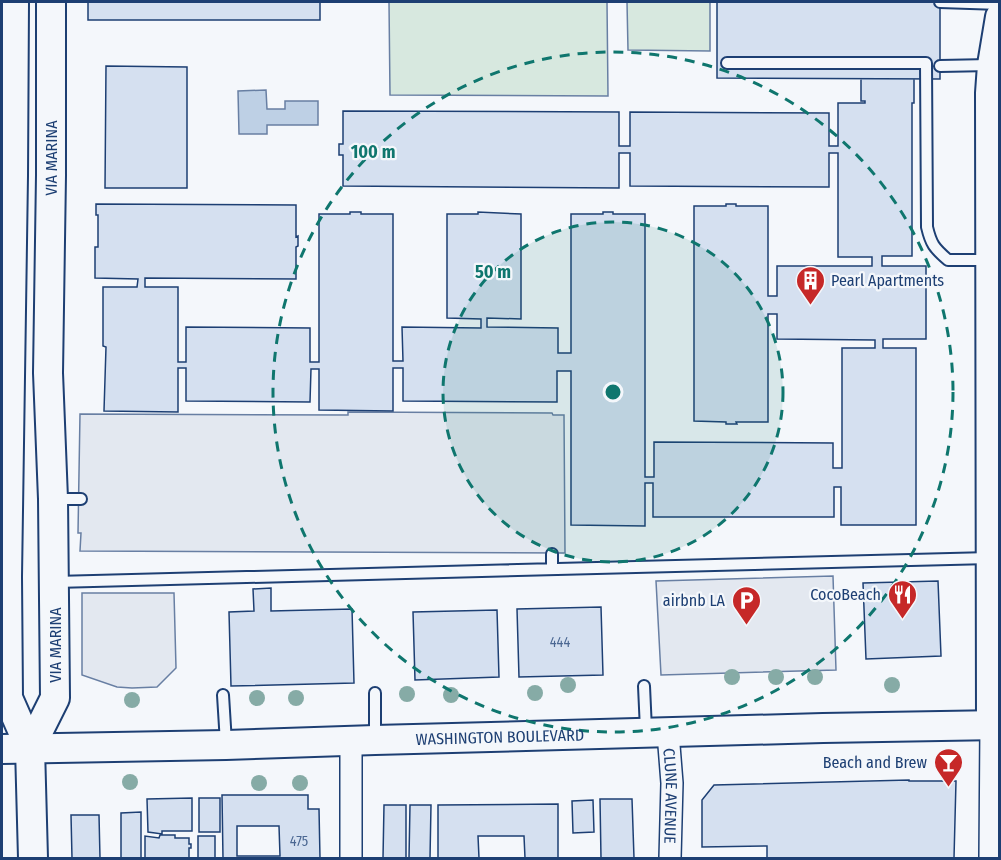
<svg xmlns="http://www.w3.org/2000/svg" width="1001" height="860" viewBox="0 0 1001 860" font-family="'Fira Sans Condensed',sans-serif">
	<rect width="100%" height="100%" fill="#f4f7fb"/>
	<!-- green -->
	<path fill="#d7e8df" stroke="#687fa3" stroke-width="1.5" d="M389,2H607L608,96L390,95Z
		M627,2H710V51L628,50Z"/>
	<!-- parking -->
	<path fill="#e3e8f0" stroke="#687fa3" stroke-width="1.5" d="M348,412L552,413L553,415H564L565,553L80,551L81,533H78L80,414L348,415Z
		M833,576L836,670L661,675L656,581Z
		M82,593H174L176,668L157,687L132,688L117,687L82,675Z"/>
	<!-- water -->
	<path fill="#bed0e5" stroke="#687fa3" stroke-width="1.5" d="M266,90L267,109H285V101H318V125H267V134H239L238,91Z"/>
	<!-- building -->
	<path fill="#d5e0f0" stroke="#1d3f73" stroke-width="1.5" fill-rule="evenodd" d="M88,2H320V20H88Z
		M717,2H940V79L717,78Z
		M106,66L187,67V188H105Z
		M861,79H914V103H912V256H882V266H926V339H883V348H916V525H841V487H834V517H653V483H645V526L571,525V371H557V402L403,401V368H393V411L319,410V369H311L310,402L186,401V368H178V412L104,411L106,347L103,346V287H137L138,279L95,278V247H98V215H96V204L296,205V237L298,236V246L296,247V279L145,278V287H178V362H186V327L310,328V362H319V214H350V212H361V214H393V361H403L402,327L481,328V319L447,318V214H478V212L521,214V319L487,318V327L558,328V353H571V214H603V212H613V214H645V477H654V442L833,443V468H842V348H875V340L777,339V314H768V422H736L737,424H726V422L694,421V206H726V204H736V206H768V296H777V266H872V257H838V153H829V187L630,186V153H619V188L343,186V155H339V144H343V111L619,112V146H630V112L829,113V146H838V103H865V101H861Z
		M938,581L941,656L866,659L863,583Z
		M271,588V611L352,609L354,683L231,686L229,612L254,611L253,589Z
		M601,607L603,675L519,677L517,609Z
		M497,610L499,677L415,680L413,612Z
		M909,780V781H956L954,858H767V846L702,847V800L714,785Z
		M222,795H308V809H319L320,858H223ZM237,826H279L280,856H237Z
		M192,798V831H162V834L148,832L147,799Z
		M199,798H220V832H199Z
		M600,799H632L634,858H601Z
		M593,800L594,832L573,833L572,801Z
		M558,804V858H525L524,836H478L479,858H438V805Z
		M384,805H406V858H383Z
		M410,805H431L430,858H409Z
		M141,812V858H121V813Z
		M71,815H99L100,858H72Z
		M160,835H175V838H189V844H191V848H189V858H145V836L159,838Z
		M198,836H215V858H198Z"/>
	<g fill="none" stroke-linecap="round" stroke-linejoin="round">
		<defs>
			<path id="lane" d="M940,2L1000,4
				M727,63H926L927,227C931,244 934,248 948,260H990
				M940,66L990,65
				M54,499H81
				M552,554V569
				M55,582L990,558
				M644,686L646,730
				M375,693V739
				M223,695L226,743"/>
			<g id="street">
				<path id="s1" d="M668,733L672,783L670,858"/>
				<path d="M351,741V858"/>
				<path d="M990,858L991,725"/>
			</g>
			<g id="secondary">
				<path d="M14,2L13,176L7,577L8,698L30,748L33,858"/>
				<path d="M991,725L990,93L992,65L1000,17"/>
				<path id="s2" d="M30,748L55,698L53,499L48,373L51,175V2"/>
				<path id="s3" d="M2,749L226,745L375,740L823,728L1000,725"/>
			</g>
		</defs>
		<!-- lane casing -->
		<use href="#lane" stroke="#1d3f73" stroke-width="14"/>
		<!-- street casing -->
		<use href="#street" stroke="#1d3f73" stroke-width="24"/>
		<!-- secondary casing -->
		<use href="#secondary" stroke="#1d3f73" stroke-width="32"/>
		<!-- lane -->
		<use href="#lane" stroke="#f4f7fb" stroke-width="10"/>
		<!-- street -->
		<use href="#street" stroke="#f4f7fb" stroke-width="21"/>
		<!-- secondary -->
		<use href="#secondary" stroke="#f4f7fb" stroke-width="28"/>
	</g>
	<!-- trees -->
	<g fill="#86aba6">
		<circle cx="732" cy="677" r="8"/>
		<circle cx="776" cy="677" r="8"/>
		<circle cx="815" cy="677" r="8"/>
		<circle cx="568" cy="685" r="8"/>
		<circle cx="892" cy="685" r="8"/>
		<circle cx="535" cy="693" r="8"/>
		<circle cx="407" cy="694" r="8"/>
		<circle cx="451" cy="695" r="8"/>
		<circle cx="257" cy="698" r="8"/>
		<circle cx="296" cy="698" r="8"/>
		<circle cx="132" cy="700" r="8"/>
		<circle cx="130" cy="782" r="8"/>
		<circle cx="259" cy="783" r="8"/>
		<circle cx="300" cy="783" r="8"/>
	</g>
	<!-- distance rings -->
	<circle cx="613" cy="392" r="170" fill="#0f766e" fill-opacity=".12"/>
	<g fill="none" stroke="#0f766e" stroke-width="3" stroke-dasharray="10 8">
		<circle cx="613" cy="392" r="170"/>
		<circle cx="613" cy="392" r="340"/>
	</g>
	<!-- icons -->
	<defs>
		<symbol id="building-pin" viewBox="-11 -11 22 30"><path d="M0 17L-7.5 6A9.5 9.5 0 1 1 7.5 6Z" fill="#c62828" stroke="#f4f7fb"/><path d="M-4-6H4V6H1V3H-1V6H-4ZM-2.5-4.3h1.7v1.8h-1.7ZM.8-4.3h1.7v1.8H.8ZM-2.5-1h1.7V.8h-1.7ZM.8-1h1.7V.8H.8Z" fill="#fff"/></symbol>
		<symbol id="restaurant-pin" viewBox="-11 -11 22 30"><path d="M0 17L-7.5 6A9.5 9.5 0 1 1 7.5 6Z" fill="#c62828" stroke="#f4f7fb"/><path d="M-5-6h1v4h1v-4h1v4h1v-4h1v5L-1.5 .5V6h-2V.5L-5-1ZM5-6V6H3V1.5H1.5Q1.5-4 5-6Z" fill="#fff"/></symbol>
		<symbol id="parking-pin" viewBox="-11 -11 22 30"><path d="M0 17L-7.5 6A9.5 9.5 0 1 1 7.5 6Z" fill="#c62828" stroke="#f4f7fb"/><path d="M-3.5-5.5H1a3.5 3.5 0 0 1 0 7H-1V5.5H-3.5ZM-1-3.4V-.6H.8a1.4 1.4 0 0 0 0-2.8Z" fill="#fff"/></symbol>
		<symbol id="bar-pin" viewBox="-11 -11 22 30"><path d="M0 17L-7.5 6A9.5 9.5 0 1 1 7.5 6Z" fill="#c62828" stroke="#f4f7fb"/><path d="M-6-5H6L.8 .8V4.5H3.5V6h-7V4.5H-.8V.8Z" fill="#fff"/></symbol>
	</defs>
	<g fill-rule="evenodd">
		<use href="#building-pin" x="794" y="264" width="33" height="45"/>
		<use href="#restaurant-pin" x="886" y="578" width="33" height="45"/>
		<use href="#parking-pin" x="730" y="584" width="33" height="45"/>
		<use href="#bar-pin" x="932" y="746" width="33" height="45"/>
	</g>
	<g text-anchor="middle" stroke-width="4.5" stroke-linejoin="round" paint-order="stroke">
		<!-- number labels -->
		<g font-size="14" fill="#4b6792">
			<text x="560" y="647">444</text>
			<text x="299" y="846">475</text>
		</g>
		<!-- street labels -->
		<g font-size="16" fill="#1d3f73" stroke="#f4f7fb">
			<text dy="6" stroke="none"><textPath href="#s2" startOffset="596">VIA MARINA</textPath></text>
			<text transform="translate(55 645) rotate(-90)" y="6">VIA MARINA</text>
			<text dy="6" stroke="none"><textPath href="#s3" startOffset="498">WASHINGTON BOULEVARD</textPath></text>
			<text dy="6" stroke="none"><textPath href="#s1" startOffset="63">CLUNE AVENUE</textPath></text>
		</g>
		<!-- poi labels -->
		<g font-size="16" fill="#1d3f73" stroke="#f4f7fb" text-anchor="end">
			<text x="831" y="286" text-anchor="start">Pearl Apartments</text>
			<text x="881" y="600">CocoBeach</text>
			<text x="725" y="606">airbnb LA</text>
			<text x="927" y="768">Beach and Brew</text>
		</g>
	</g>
	<circle cx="613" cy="392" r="9" fill="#0f766e" stroke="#f4f7fb" stroke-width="3"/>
	<g font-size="18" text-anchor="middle" font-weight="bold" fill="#0f766e" stroke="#f4f7fb" stroke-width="4.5" stroke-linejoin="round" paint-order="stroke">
		<text x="373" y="158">100 m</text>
		<text x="493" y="278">50 m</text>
	</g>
	<!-- border -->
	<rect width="1001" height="860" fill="none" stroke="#1d3f73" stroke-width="6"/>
</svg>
